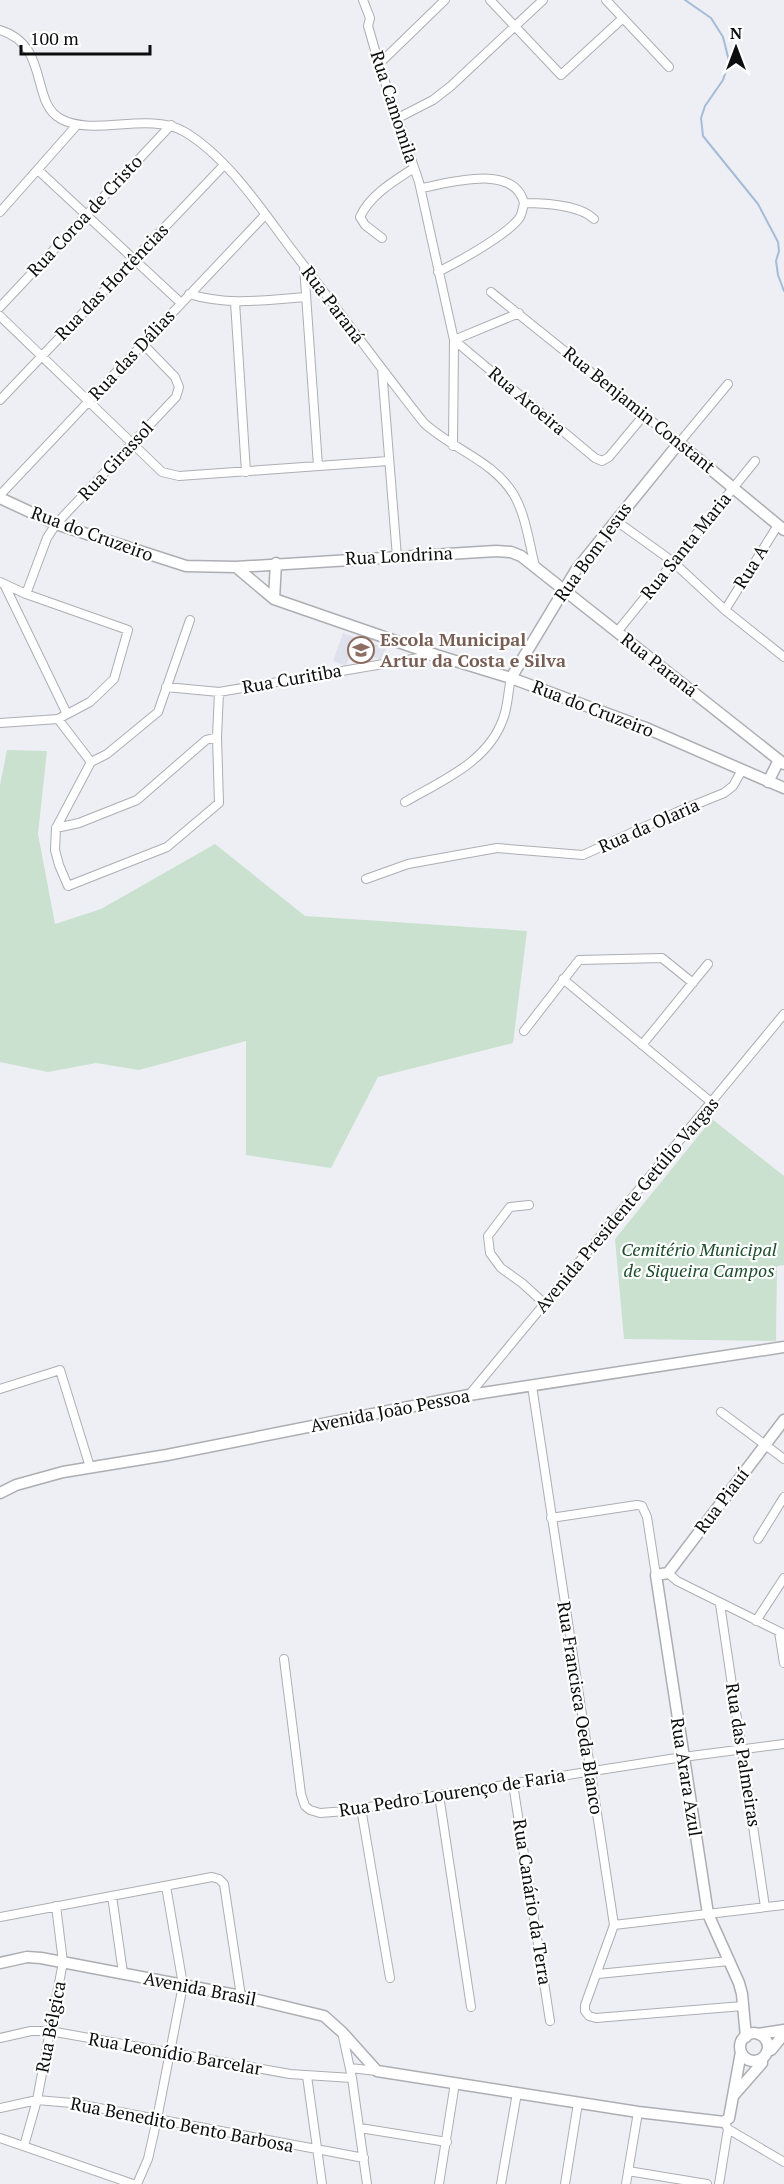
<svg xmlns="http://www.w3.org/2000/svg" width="784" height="2184" viewBox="0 0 784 2184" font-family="'PT Serif',serif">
	<rect width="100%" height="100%" fill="#eeeff4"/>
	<!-- built -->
	<path fill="#dfe2ed" d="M343,633L386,648L381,660L362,653L359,661L349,658L346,666L333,661Z"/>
	<!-- green -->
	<path fill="#c9e1ce" d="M7,750L47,751L38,834L55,924L101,909L215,844L305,916L527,931L513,1043L378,1077L331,1168L246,1155V1041L139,1070L96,1063L48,1072L0,1062V785Z
		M712,1119L784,1176V1265L777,1266L776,1341L624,1339L615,1239Z"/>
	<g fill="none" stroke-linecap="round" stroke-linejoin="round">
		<!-- stream -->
		<path stroke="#a4bcd7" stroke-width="2" d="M685,0L711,18L723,37L729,61L723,80L705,106L701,118L703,136L758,204L778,242L779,251L776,261L778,275L784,291"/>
		<defs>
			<path id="minor" d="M363,0L370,18L368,26L379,64L419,182L454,340L453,446
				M490,0L561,75L623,18
				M606,0L669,67
				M0,30C50,45 30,103 61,119C94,137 149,111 185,132C228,158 262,210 292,250C336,307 379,366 424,423C452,449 494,461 514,495C526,516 529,543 535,566
				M379,64L445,0
				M398,118L433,100L451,86L543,0
				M38,170L181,303
				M421,188C450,183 514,163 524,203
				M0,212L76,126
				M382,238L365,225L360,217C370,195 394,181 414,168
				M304,266L318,466
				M438,272C458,262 509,234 520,217C522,213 523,208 524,203C543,203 580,205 594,219
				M491,292L679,443L728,384
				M189,294C228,306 266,300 306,297
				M235,302L246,472
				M0,307L171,125
				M519,313L454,340L595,458L602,461L609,457L644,415
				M0,316L162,472L179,476L388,461
				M382,369L397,557
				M0,400L224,165
				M0,495L265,215
				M615,520L672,561L725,610L784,657
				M0,582L26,594L128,630L114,679L90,702L58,719L0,723
				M4,584L67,714
				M26,594L47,538L56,524L176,397L179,387L175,377L143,344
				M725,610L778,525
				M190,620L158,712L107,754L91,762L56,828L55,850L59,865L68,886L167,847L219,803L217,737L219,692
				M617,632L755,461
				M166,687L219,692L436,655
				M58,719L91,762
				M405,802C441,781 488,762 503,719C508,707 508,691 511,678
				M56,828L79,823L137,800L206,740L217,737
				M366,879L408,864L497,848L583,855L677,812L724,793L733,786L742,770
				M563,979L711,1102
				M524,1031L579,960L662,958L693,983
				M642,1045L708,964
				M529,1205L510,1207L488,1236L490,1253L501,1268L522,1283L545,1304
				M532,1386L614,1925L585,2005V2011L589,2016L596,2018L743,2006
				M0,1389L60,1370L90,1467
				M469,1395L784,1014
				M721,1412L784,1459
				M551,1518L637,1505L642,1506L647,1517L656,1575
				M758,1539L784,1497
				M668,1573L677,1581L784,1634
				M720,1604L765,1907
				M756,1621L784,1578
				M779,1632L784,1663
				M284,1659L301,1794L305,1806L310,1810L320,1813L346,1811L439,1795L683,1757L784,1744
				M513,1784L550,2021
				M439,1795L471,2007
				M361,1808L390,1978
				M112,1896L123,1973
				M0,1917L212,1877L219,1879L224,1884L241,1996
				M614,1925L784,1905
				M598,1974L729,1961
				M342,2032L352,2078L367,2184
				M0,2038L31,2031H50L290,2074L352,2078
				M350,2068L377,2071
				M307,2076L322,2184
				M0,2108L37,2100L72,2103L364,2158
				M360,2128L447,2142
				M728,2129L784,2162
				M0,2138L133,2184
				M24,2146L37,2100L63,1962L56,1906
				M628,2171L707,2184
				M137,2184L148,2159L157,2119L183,1985L166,1886
				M439,2184L455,2083
				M501,2184L517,2093
				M565,2184L578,2103
				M626,2184L638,2112
				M719,2184L728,2129L726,2125"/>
			<path id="tertiary" d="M0,498L56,524L186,566L236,567L496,551L511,552L521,556L784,764
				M236,567L274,599L436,655L511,678L646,728L784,788
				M274,599L276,563
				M511,678L576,570L679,443L784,530
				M768,782L779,760
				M0,1493L16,1485L63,1472L167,1455L469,1395L784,1347
				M0,1963L27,1957L41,1958L241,1996L324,2016L342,2032L377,2071L638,2112L724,2122L729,2118L741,2052
				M740 2047a14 14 0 1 1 28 0a14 14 0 1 1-28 0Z
				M758,2034L784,2030
				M746,2037L742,1994L739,1983L708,1914L656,1575L668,1573L784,1420
				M767,2051L771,2050L784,2034
				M734,2095L762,2063V2058"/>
		</defs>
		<!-- minor casing -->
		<use href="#minor" stroke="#adaeb3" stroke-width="10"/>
		<!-- tertiary casing -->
		<use href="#tertiary" stroke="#adaeb3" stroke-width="13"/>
		<!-- minor -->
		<use href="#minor" stroke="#fff" stroke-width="8"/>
		<!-- tertiary -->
		<use href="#tertiary" stroke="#fff" stroke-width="10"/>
	</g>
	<!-- icons -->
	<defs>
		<symbol id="school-ring" viewBox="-11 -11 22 22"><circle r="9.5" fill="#fff" stroke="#8d6e63" stroke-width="1.5"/><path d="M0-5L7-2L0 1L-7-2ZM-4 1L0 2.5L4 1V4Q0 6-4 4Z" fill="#8d6e63"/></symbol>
	</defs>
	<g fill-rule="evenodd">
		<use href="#school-ring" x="346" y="635" width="30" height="30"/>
	</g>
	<g text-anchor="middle" stroke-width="4.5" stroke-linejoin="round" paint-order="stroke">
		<!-- street labels -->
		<g font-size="18" fill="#0c0d0e" stroke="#fff">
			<text transform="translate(394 107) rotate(72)" y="6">Rua Camomila</text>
			<text transform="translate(85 216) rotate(-47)" y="6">Rua Coroa de Cristo</text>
			<text transform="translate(112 282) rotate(-46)" y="6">Rua das Hortências</text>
			<text transform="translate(333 305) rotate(53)" y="6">Rua Paraná</text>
			<text transform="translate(132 355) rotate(-47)" y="6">Rua das Dálias</text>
			<text transform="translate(527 401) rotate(40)" y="6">Rua Aroeira</text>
			<text transform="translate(639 410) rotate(39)" y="6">Rua Benjamin Constant</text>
			<text transform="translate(116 461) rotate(-47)" y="6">Rua Girassol</text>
			<text transform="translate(92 534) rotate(20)" y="6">Rua do Cruzeiro</text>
			<text transform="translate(686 546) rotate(-51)" y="6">Rua Santa Maria</text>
			<text transform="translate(593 552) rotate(-54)" y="6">Rua Bom Jesus</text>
			<text transform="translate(399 556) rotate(-3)" y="6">Rua Londrina</text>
			<text transform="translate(751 567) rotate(-58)" y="6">Rua A</text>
			<text transform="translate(659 665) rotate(38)" y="6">Rua Paraná</text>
			<text transform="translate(292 679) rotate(-10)" y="6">Rua Curitiba</text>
			<text transform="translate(593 709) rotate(21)" y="6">Rua do Cruzeiro</text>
			<text transform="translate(649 826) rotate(-24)" y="6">Rua da Olaria</text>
			<text transform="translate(627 1205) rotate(-50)" y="6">Avenida Presidente Getúlio Vargas</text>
			<text transform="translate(390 1411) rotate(-11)" y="6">Avenida João Pessoa</text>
			<text transform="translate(722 1501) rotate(-53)" y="6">Rua Piauí</text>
			<text transform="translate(580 1708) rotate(81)" y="6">Rua Francisca Oeda Blanco</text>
			<text transform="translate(743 1755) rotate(81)" y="6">Rua das Palmeiras</text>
			<text transform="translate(686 1777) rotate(81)" y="6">Rua Arara Azul</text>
			<text transform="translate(452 1793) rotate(-9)" y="6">Rua Pedro Lourenço de Faria</text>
			<text transform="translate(532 1902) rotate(81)" y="6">Rua Canário da Terra</text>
			<text transform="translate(200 1989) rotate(11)" y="6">Avenida Brasil</text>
			<text transform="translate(51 2027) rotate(-79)" y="6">Rua Bélgica</text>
			<text transform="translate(175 2054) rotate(10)" y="6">Rua Leonídio Barcelar</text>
			<text transform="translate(182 2125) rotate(11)" y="6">Rua Benedito Bento Barbosa</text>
		</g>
		<!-- education labels -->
		<g font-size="18" font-weight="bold" fill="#785e54" stroke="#fff" text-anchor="start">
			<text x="380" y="646">Escola Municipal<tspan x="380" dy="21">Artur da Costa e Silva</tspan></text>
		</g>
		<!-- park labels -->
		<g font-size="18" font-style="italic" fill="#1c4d2c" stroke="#fff">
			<text x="699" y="1256">Cemitério Municipal<tspan x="699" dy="21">de Siqueira Campos</tspan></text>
		</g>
	</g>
	<!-- north arrow -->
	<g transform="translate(736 48)" stroke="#ffffff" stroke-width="4.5" paint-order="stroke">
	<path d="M0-4.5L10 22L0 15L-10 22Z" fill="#0c0d0e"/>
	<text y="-9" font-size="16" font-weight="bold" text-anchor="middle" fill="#0c0d0e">N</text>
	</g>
	<!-- scale -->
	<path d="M21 45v9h129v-9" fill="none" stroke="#0c0d0e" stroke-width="3"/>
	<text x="30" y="45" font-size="18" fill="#0c0d0e" stroke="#ffffff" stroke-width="4.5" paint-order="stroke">100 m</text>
</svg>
